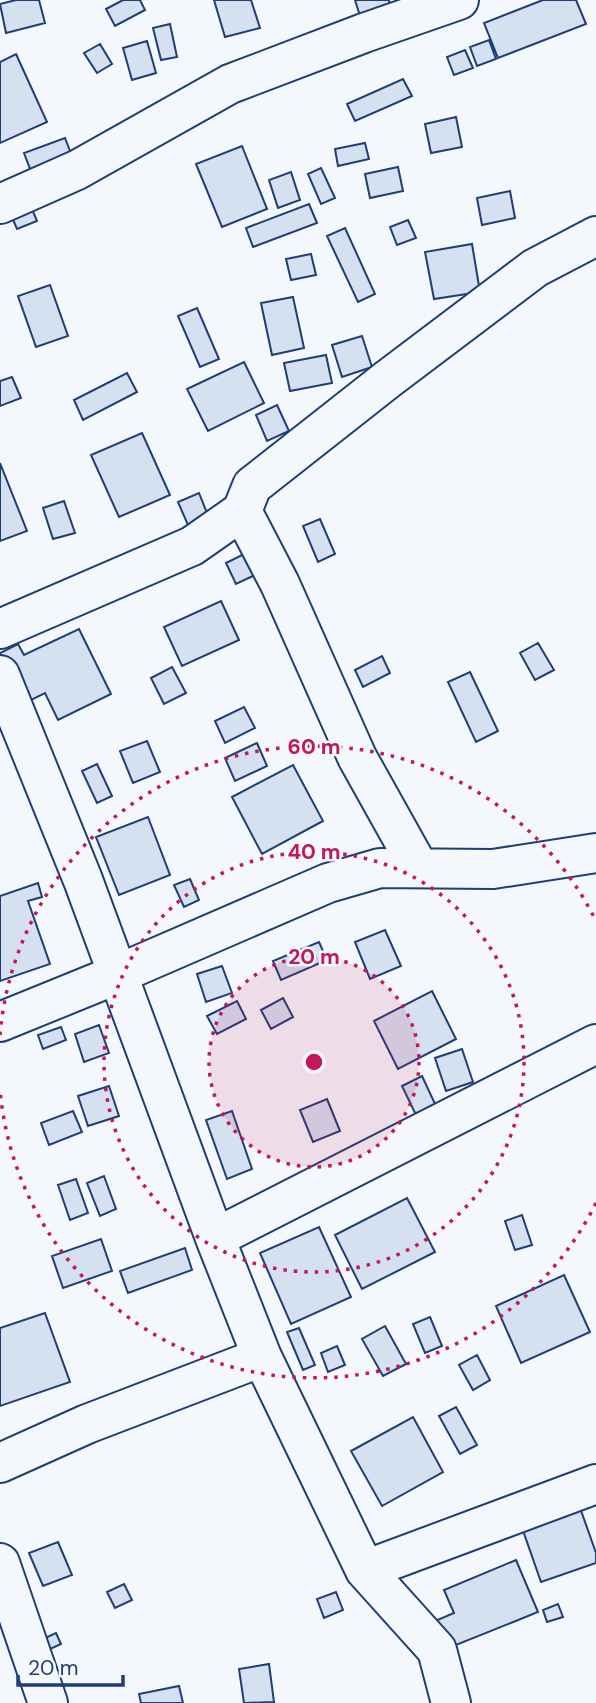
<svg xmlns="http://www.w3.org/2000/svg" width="596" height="1703" viewBox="0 0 596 1703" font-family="'DM Sans',sans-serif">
	<rect width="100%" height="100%" fill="#f4f7fb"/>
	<!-- building -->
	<path fill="#d5e0f0" stroke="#1d3f73" stroke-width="2" d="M16,0H39L45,23L6,33L0,4Z
		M123,0H140L145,10L115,26L106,9Z
		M214,0H251L260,28L225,37Z
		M355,0H389L390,6L360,16Z
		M543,0H576L586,24L498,58L484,23Z
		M170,24L177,57L161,60L153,28Z
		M489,40L496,59L477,66L470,47Z
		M147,41L156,73L132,80L123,48Z
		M100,44L112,64L97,73L84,53Z
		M465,50L473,68L454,75L447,57Z
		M16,54L47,122L0,143V62Z
		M403,79L412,96L355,121L347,104Z
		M456,117L462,147L431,153L425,124Z
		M65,138L75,164L34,179L24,153Z
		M365,143L369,159L338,166L335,149Z
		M242,146L267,209L222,227L196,164Z
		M398,167L403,191L370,198L365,174Z
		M321,168L335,198L321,204L308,174Z
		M291,172L300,200L278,208L269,180Z
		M510,191L515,218L482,225L477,198Z
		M309,204L317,223L253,247L246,228Z
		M32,209L37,221L17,229L12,217Z
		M408,220L416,238L397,245L390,227Z
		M345,228L375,294L358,302L327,236Z
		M472,244L480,292L434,299L425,252Z
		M311,254L316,275L291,280L286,259Z
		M50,285L68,336L36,347L18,296Z
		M293,297L304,348L272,355L261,303Z
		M197,308L219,359L200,367L178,316Z
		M362,336L372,367L342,377L332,345Z
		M326,355L332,383L290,391L284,363Z
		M244,362L264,403L208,431L187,389Z
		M127,373L137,392L83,420L74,400Z
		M12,377L21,398L0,406V381Z
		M277,405L289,431L267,441L256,415Z
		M142,433L170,495L119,517L91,455Z
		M0,463L27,531L0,541Z
		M199,493L211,523L191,532L178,502Z
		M64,501L75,533L53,539L43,508Z
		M320,519L335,554L318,562L303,526Z
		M244,554L255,575L236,584L226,563Z
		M221,601L239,640L182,666L164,627Z
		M79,629L111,694L58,720L45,693L25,703L0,653L18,644L24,655Z
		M538,643L554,670L535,680L520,653Z
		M382,656L390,673L363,687L355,670Z
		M172,667L186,693L164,704L151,678Z
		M470,672L498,731L476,742L448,682Z
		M244,707L255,728L225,743L215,721Z
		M147,741L160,772L133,783L120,751Z
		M257,743L267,766L235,781L225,758Z
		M97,764L112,796L97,803L82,771Z
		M293,765L323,821L262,854L232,797Z
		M148,817L170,875L119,895L96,837Z
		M190,879L199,900L184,907L174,885Z
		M38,883L42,897L28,901L50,964L0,981V896Z
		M385,930L401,966L370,979L355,942Z
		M319,942L327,960L281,980L273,961Z
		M222,966L232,993L206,1002L197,974Z
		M432,991L456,1039L398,1069L374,1021Z
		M283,998L293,1017L271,1029L261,1010Z
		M237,1001L246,1019L217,1034L207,1016Z
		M99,1025L109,1053L84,1062L75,1034Z
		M61,1027L66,1040L43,1049L38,1035Z
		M462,1049L473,1082L446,1091L435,1058Z
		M422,1076L436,1106L416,1115L402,1086Z
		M109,1086L119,1116L88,1126L78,1096Z
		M327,1099L340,1131L313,1142L300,1110Z
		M73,1111L82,1132L49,1145L41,1123Z
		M232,1111L252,1169L227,1179L206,1120Z
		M104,1176L116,1209L100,1216L87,1183Z
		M76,1179L88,1213L70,1220L58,1185Z
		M407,1198L435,1252L362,1289L335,1235Z
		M522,1215L532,1245L515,1250L505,1221Z
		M319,1227L351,1297L291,1324L260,1253Z
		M101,1239L112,1271L63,1288L52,1256Z
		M185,1248L192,1270L128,1293L120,1271Z
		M564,1275L590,1332L521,1363L496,1306Z
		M45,1313L70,1382L0,1406V1328Z
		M430,1317L442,1346L425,1353L413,1324Z
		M385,1326L406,1364L383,1376L362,1339Z
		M299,1328L315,1365L303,1370L287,1332Z
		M337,1346L345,1365L328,1372L321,1353Z
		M477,1355L490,1380L473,1390L459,1365Z
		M456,1407L477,1445L460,1454L439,1416Z
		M413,1417L443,1472L382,1506L351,1451Z
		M578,1502L596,1553V1563L541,1582L520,1522Z
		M58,1542L72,1575L43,1586L29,1553Z
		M516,1560L538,1612L446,1649L435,1621L454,1613L444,1590Z
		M124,1584L132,1600L115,1608L107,1592Z
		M336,1592L343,1610L324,1618L317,1599Z
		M558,1604L563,1617L547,1622L543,1610Z
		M56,1633L61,1644L48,1650L43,1639Z
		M269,1664L274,1702L244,1703L239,1669Z
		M179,1686L183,1703H141L139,1694Z"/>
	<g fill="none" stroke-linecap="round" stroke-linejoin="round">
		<defs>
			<path id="minor" d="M0,204L77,170L230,84L364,33L459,0
				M242,511L280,584L357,757L419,868
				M0,629L192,546L242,511L252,486L388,379L535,268L596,236
				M0,675L83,880L215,1238L262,1357L365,1570L437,1650L451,1703
				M0,1022L118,974L328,883L380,868L493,869L596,853
				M215,1238L596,1044
				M0,1463L87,1424L262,1357
				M0,1563L48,1703
				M365,1570L596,1484"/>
		</defs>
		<!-- minor casing -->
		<use href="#minor" stroke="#1d3f73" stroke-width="42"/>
		<!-- minor -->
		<use href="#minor" stroke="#f4f7fb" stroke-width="38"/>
	</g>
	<!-- distance rings -->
	<circle cx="314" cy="1062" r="105" fill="#c2185b" fill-opacity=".12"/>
	<g fill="none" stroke="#c2185b" stroke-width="3.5" stroke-dasharray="3.5 7">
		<circle cx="314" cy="1062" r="105"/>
		<circle cx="314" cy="1062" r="210"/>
		<path d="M596 1203A315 315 0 0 1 0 1089M0 1035A315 315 0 0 1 596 921"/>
	</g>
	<circle cx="314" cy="1062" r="10" fill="#c2185b" stroke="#f4f7fb" stroke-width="3.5"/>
	<g font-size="21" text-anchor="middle" font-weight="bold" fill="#c2185b" stroke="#f4f7fb" stroke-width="5" stroke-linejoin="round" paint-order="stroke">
		<text x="314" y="754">60 m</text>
		<text x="314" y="859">40 m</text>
		<text x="314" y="964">20 m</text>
	</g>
	<!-- scale -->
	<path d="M18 1675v10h105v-10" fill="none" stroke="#1d3f73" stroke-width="3.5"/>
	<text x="28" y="1675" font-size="21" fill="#1d3f73" stroke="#f4f7fb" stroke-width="5" paint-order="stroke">20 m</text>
</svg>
